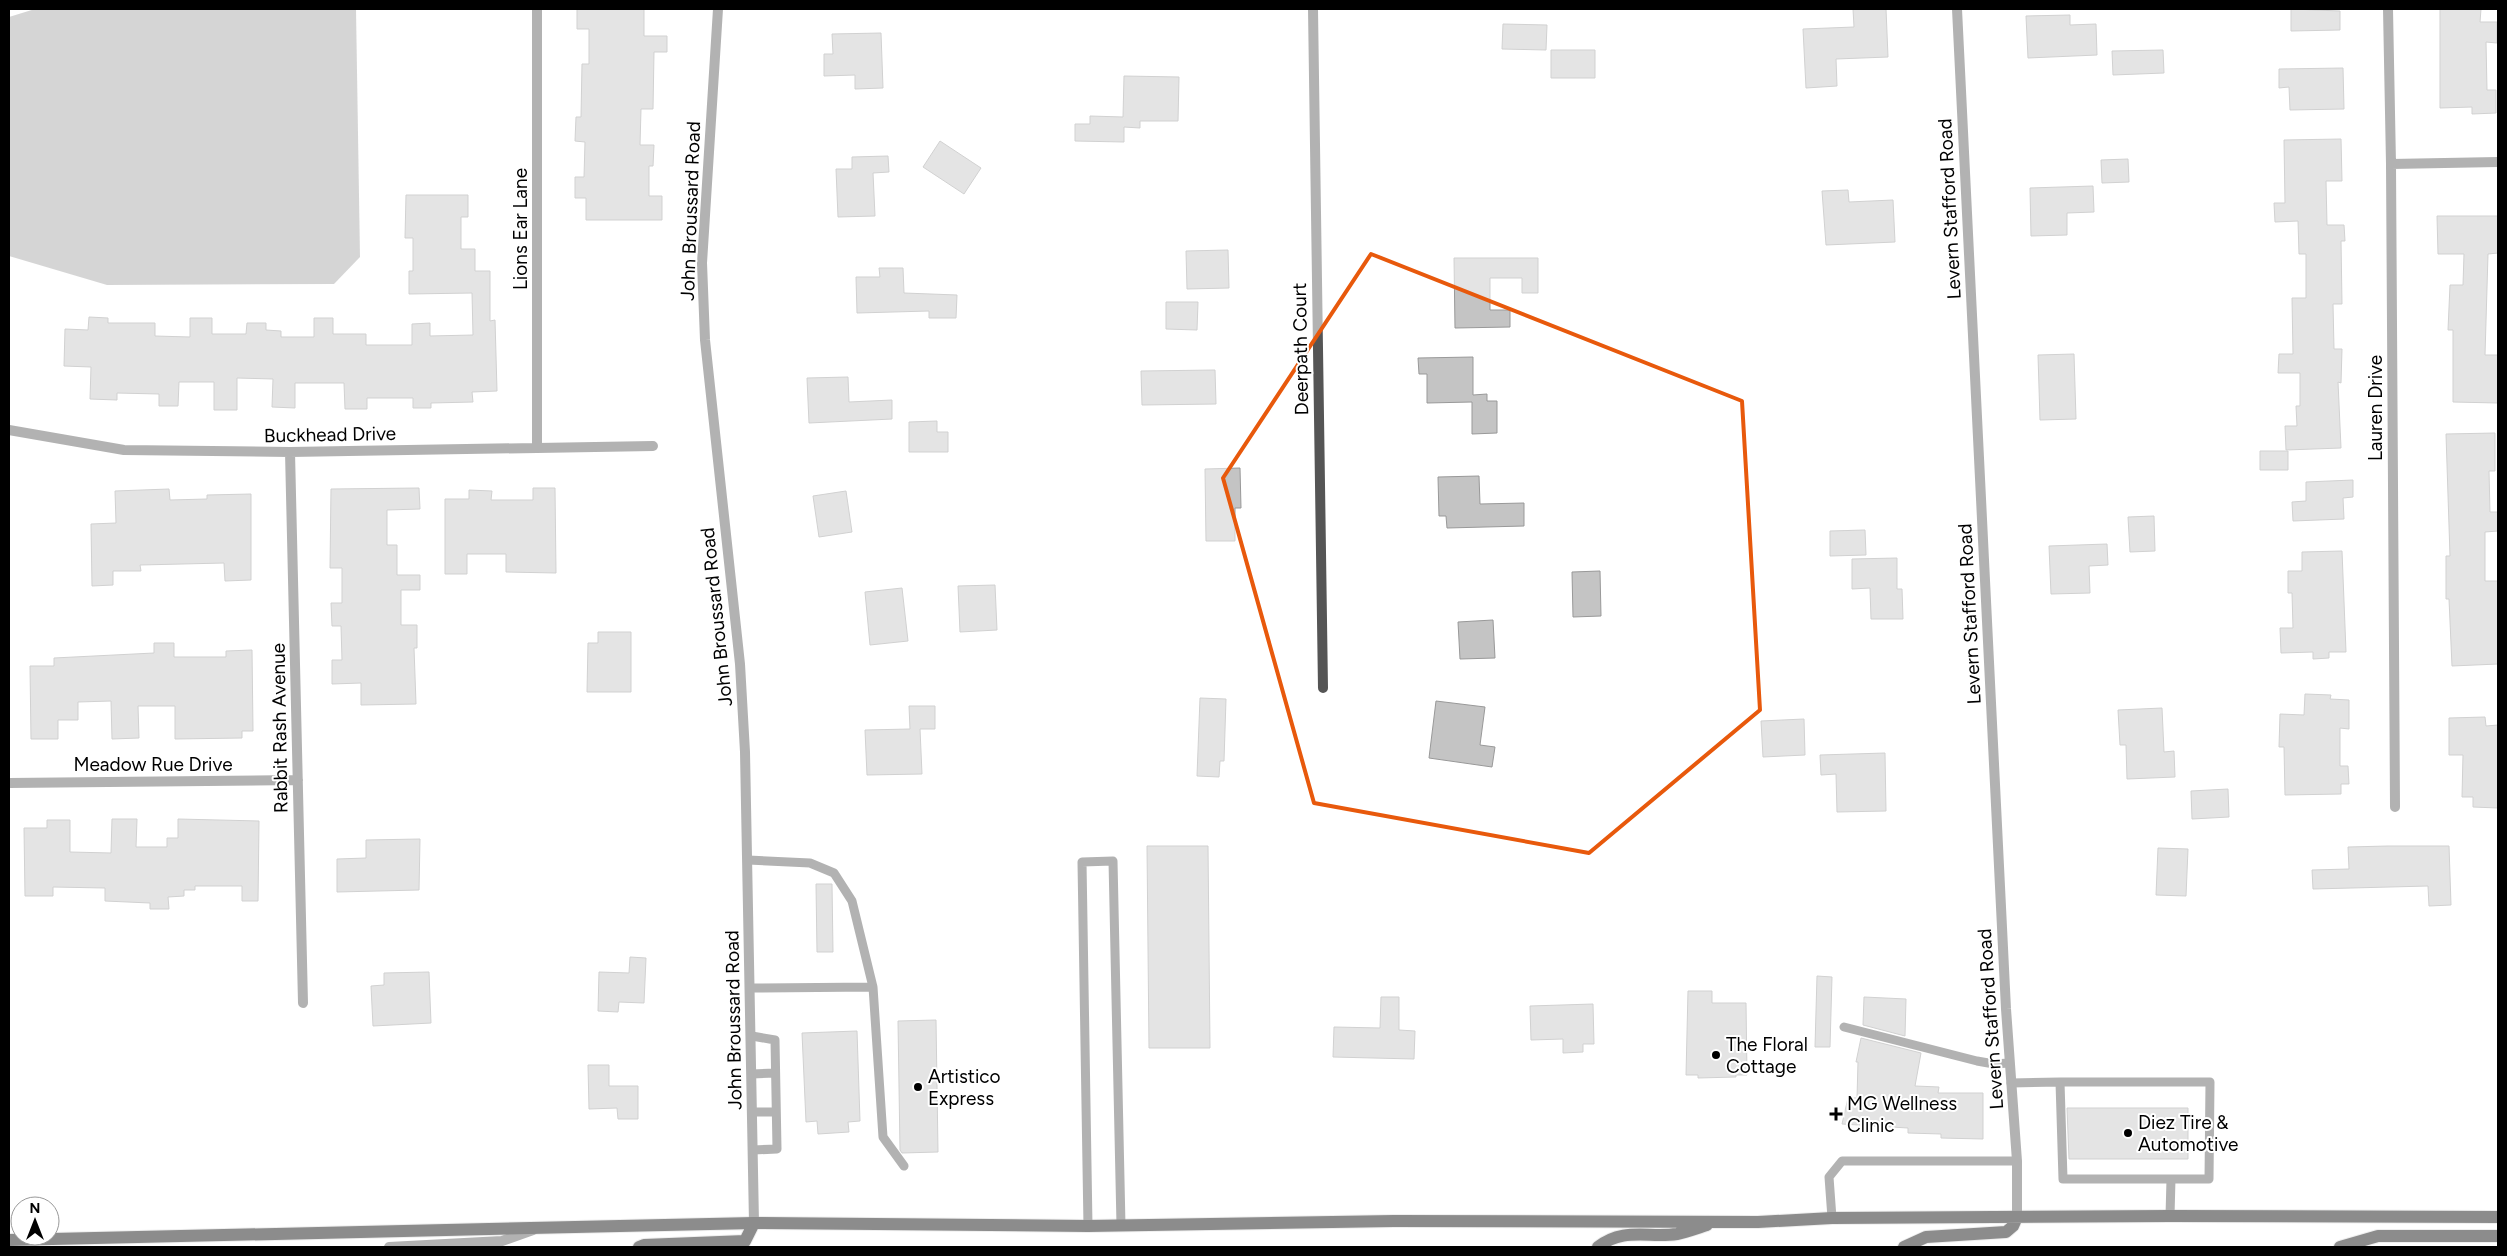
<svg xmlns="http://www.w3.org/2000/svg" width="2507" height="1256" viewBox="0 0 2507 1256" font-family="Figtree,sans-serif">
	<rect width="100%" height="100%" fill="#fff"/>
	<!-- water -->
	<path fill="#a3a3a3" d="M35,9H356L360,257L334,284L107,285L9,256V17Z"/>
	<!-- building -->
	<path fill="#c4c4c4" stroke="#999" d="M577,9H644V36H667V52H654L653,109H641L640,145H654L653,166H649V196H662V220H586V198H575V177H584L585,142L575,141L576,117H581L582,64H589V29H577Z
		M1853,9H1886L1888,57L1836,59L1837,86L1806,88L1803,29L1854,27Z
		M2291,9L2340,11V30L2291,31Z
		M2440,9H2481L2480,22H2497V43L2486,42L2487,90H2496V113L2472,114V107L2440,108Z
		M2070,15V25L2096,24L2097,55L2028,58L2026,16Z
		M1503,24L1547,25L1546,50L1502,49Z
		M881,33L883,88L855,89V75L824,76V54H833L832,34Z
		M1551,50H1595V78H1551Z
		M2163,50L2164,73L2113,75L2112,51Z
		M2343,68L2344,109L2290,110L2289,87L2279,88V69Z
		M1124,76L1179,77L1178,121H1140V128L1124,127V142L1075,141V124H1090V116L1123,117Z
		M2341,139L2342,181H2326L2327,225H2344L2345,241H2341L2342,304H2333L2334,349H2342L2341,383L2338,382L2341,448L2286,450L2285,426H2297L2296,406H2300V373H2278L2279,354H2293L2292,298H2306V254H2299L2298,221L2275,222L2274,203H2285L2284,140Z
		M940,141L981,168L964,194L923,167Z
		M888,156L889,172L873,173L875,216L838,217L836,169H852V157Z
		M2128,159L2129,182L2102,183L2101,160Z
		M2093,186L2094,212L2067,213V235L2031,236L2030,188Z
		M1848,190L1849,202L1893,200L1895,242L1826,245L1822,191Z
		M406,195H468V217H461V249H475V271H490V321L495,320L497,391L472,392L473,402L431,403V408H413V398H367V409H345L344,383H295V408L272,407L273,379L237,378V410H214V382H179L178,406H159V394L117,393V400L90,399L91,367L64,366L65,329L88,330L89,317L108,318V323H155V336L190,337V318H212V334H246L247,323H266V330L281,331V337H314V318H333V334H366V345H412V324L430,323V336L473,335L472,293L409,294V271H413V238H405Z
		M2437,216H2498V253L2488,254L2485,355H2498V403L2453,402V330H2448L2450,285H2463L2464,254H2438Z
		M1228,250L1229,288L1187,289L1186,251Z
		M1454,258H1538V293H1522V278H1490V310H1510V327L1455,328Z
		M879,268H903L904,293L957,295L956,318H929V311L857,313L856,277H880Z
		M1166,302H1198L1197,330L1166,329Z
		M2074,354L2076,419L2040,420L2038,355Z
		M1473,357V395L1487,394V401H1497V433L1472,434V402L1427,403V374H1419L1418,358Z
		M1215,370L1216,404L1142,405L1141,371Z
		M848,377L849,402L892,400V419L809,423L807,378Z
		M937,421V432H948V452H909V422Z
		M2495,433V471H2489L2490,512H2498V531L2485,532V581H2498V664L2452,666L2449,599H2446V556H2450L2446,434Z
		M2260,451H2288V470H2260Z
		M1240,468L1241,508H1235V541H1206L1205,469Z
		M1479,476L1480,504L1524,503V526L1447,528L1446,516H1439L1438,477Z
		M2353,480V497L2343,498L2344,519L2293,521L2292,502L2306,501V482Z
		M419,488L420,509L387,510V545H397V575H420V590H401V625H417V648H414L416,704L361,705V683L332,684V660H342L341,626H332L331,603H342V568H330L331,489Z
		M533,488H555L556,573L506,572V554H467V574H445V499H469V490L492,491L491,500H533Z
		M169,489L170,500L207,499V495L251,494V580L225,581L224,563L140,565L141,571H113V585L92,586L91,524L116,523L115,491Z
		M846,491L852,532L819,537L813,496Z
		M2154,516L2155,551L2130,552L2128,517Z
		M1865,530L1866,555L1830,556V531Z
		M2107,544L2108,565L2089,566L2090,593L2051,594L2049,546Z
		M2342,551L2346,652H2329V658L2313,659V652L2281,653L2280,628H2293L2292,593H2288V571H2302V552Z
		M1897,558V589H1902L1903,619H1871L1870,588L1852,589V559Z
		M1600,571L1601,616L1573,617L1572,572Z
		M995,585L997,630L960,632L958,586Z
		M902,588L908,641L870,645L865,592Z
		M1493,620L1495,658L1460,659L1458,622Z
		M598,632H631V692H587L588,643H598Z
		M154,643H174V657H226V651L252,650L253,731H242V738L175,739V706H138L139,738L112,739L111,701L78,702V720H58V739H31L30,666H54V658L154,653Z
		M2305,694L2331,695L2330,699L2349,700V729L2340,728V766H2348L2349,784H2341V794L2285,795L2284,747H2279L2280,714L2304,715Z
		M1200,698L1226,699L1224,761H1220L1219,777L1197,776Z
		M1436,701L1485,707L1480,745L1495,747L1492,767L1429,758Z
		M909,706H935V729H920L922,774L867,775L865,730L910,729Z
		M2162,708L2164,752L2174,751L2175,777L2127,779L2126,745H2120L2118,710Z
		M2485,717L2486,726L2498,725V808L2473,807V797H2462L2463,755H2449V718Z
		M1804,719L1805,755L1763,757L1761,721Z
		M1885,753L1886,811L1837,812L1836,774L1821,775L1820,755Z
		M2228,789L2229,817L2192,819L2191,791Z
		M112,819H137L136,847H167V838H178V819L259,821L258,901H242V886H195V890H184V896L168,897L169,909H150V903L105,901V888L53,887V896H25L24,828H47V820H70V852L111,853Z
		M420,839L419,890L337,892V859L366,858V840Z
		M1147,846H1208L1210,1048H1149Z
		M2388,846H2449L2451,905L2429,906L2428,886L2313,889L2312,870L2349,869L2348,847Z
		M2158,848L2188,849L2186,896L2156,895Z
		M816,884H832L833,952H817Z
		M630,957L646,958L644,1003L619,1002L618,1012L598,1011L599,972L629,973Z
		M429,972L431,1023L373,1026L371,986L384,985V973Z
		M1817,976L1832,977L1830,1047H1815Z
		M1688,991H1712V1003H1746L1747,1075H1736V1077L1698,1078V1075H1686Z
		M1381,997H1399V1030L1415,1031L1414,1059L1333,1057L1334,1027L1380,1028Z
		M1864,997L1906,999L1905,1036L1863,1025Z
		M1593,1004L1594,1044H1583V1052L1563,1053V1039L1531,1040L1530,1006Z
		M936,1020L938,1152L902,1153L900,1150L898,1021Z
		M857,1031L860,1121L848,1122L849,1132L818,1134L817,1121L806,1122L802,1033Z
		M1861,1038L1921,1053L1915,1086L1939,1087L1938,1093H1983V1139L1941,1138V1134L1908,1133V1128L1842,1124L1848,1098H1857L1858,1062H1856Z
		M588,1065H609V1086H638V1119H618L617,1108L589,1109Z
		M2067,1108H2188V1159H2069Z"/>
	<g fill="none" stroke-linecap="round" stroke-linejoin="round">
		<defs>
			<path id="primary" d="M9,1240L754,1223L1088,1226L1394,1221L1758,1222L1832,1218L2170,1216L2498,1217
				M639,1247L644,1245L745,1241L754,1223
				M1598,1247C1623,1227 1648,1238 1677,1234C1687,1232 1697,1228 1707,1225
				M1904,1247L1926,1237L2006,1232L2013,1226L2017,1217
				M2340,1247L2378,1236H2498"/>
		</defs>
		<!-- primary casing -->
		<use href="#primary" stroke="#dbdbdb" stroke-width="14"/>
		<!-- service -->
		<path stroke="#555" stroke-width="9" d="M748,860L810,863L834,873L852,901L873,987L883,1137L904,1166
			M751,988L873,987
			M1844,1027L1977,1061L1994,1064L2009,1063
			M752,1036L775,1040L777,1149L753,1150
			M752,1074L775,1073
			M2060,1082H2210L2209,1179H2171
			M2011,1083L2060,1082L2063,1179H2171L2170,1216
			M753,1112H776
			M1832,1218L1829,1177L1842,1161H2017
			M1088,1226L1082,862L1113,861L1121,1225"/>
		<!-- minor -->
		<path stroke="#555" stroke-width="10" d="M537,9V448
			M718,9L702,263L705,340L740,664L745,752L754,1223
			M1313,9L1323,688
			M1957,9L2006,1009L2017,1161V1217
			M2388,9L2391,164L2395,807
			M2391,164L2498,162
			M9,430L124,450L290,452L653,446
			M290,452L303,1003
			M9,783L298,780
			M389,1247L502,1241L533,1230"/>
		<!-- primary -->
		<use href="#primary" stroke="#000" stroke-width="12"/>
	</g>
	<!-- marked area -->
	<path d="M0 0H2507V1256H0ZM1371,254L1742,401L1760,710L1589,853L1314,803L1223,478Z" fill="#fff" fill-opacity=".55" fill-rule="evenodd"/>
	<path fill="none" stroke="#e8590c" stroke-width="4" stroke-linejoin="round" d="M1371,254L1742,401L1760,710L1589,853L1314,803L1223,478Z"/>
	<!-- markers -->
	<g fill="#000" stroke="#fff" stroke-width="2">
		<circle cx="1716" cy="1055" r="5"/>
		<circle cx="918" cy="1087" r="5"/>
		<path d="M1833.5 1106.5h5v5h5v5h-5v5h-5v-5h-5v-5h5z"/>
		<circle cx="2128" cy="1133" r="5"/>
	</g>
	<g text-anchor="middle" stroke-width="4" stroke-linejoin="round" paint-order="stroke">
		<!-- street labels -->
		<g font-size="19" fill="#000" stroke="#fff">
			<text transform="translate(1949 209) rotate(-93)" y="7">Levern Stafford Road</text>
			<text transform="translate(690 211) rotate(-88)" y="7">John Broussard Road</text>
			<text transform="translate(520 229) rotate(-90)" y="7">Lions Ear Lane</text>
			<text transform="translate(1300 349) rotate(-91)" y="7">Deerpath Court</text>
			<text transform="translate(2375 408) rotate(-90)" y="7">Lauren Drive</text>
			<text transform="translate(330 434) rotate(-1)" y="7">Buckhead Drive</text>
			<text transform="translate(1969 614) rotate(-93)" y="7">Levern Stafford Road</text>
			<text transform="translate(716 617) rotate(-96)" y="7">John Broussard Road</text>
			<text transform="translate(279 728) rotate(-91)" y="7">Rabbit Rash Avenue</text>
			<text x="153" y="771">Meadow Rue Drive</text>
			<text transform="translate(1990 1019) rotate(-94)" y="7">Levern Stafford Road</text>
			<text transform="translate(733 1020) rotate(-91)" y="7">John Broussard Road</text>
		</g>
		<!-- poi labels -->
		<g font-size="19" fill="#000" stroke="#fff" text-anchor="start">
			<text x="1726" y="1051">The Floral<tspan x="1726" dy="22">Cottage</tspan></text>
			<text x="928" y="1083">Artistico<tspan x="928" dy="22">Express</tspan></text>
			<text x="1847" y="1110">MG Wellness<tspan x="1847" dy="22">Clinic</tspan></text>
			<text x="2138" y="1129">Diez Tire &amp;<tspan x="2138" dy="22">Automotive</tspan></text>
		</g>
	</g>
	<!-- border -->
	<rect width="2507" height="1256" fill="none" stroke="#000000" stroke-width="20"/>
	<!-- north arrow -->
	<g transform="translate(35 1221)"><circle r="24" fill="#ffffff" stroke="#999999"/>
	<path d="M0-4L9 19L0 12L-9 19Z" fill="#000000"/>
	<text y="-8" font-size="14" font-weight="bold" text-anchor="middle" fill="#000000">N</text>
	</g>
</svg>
